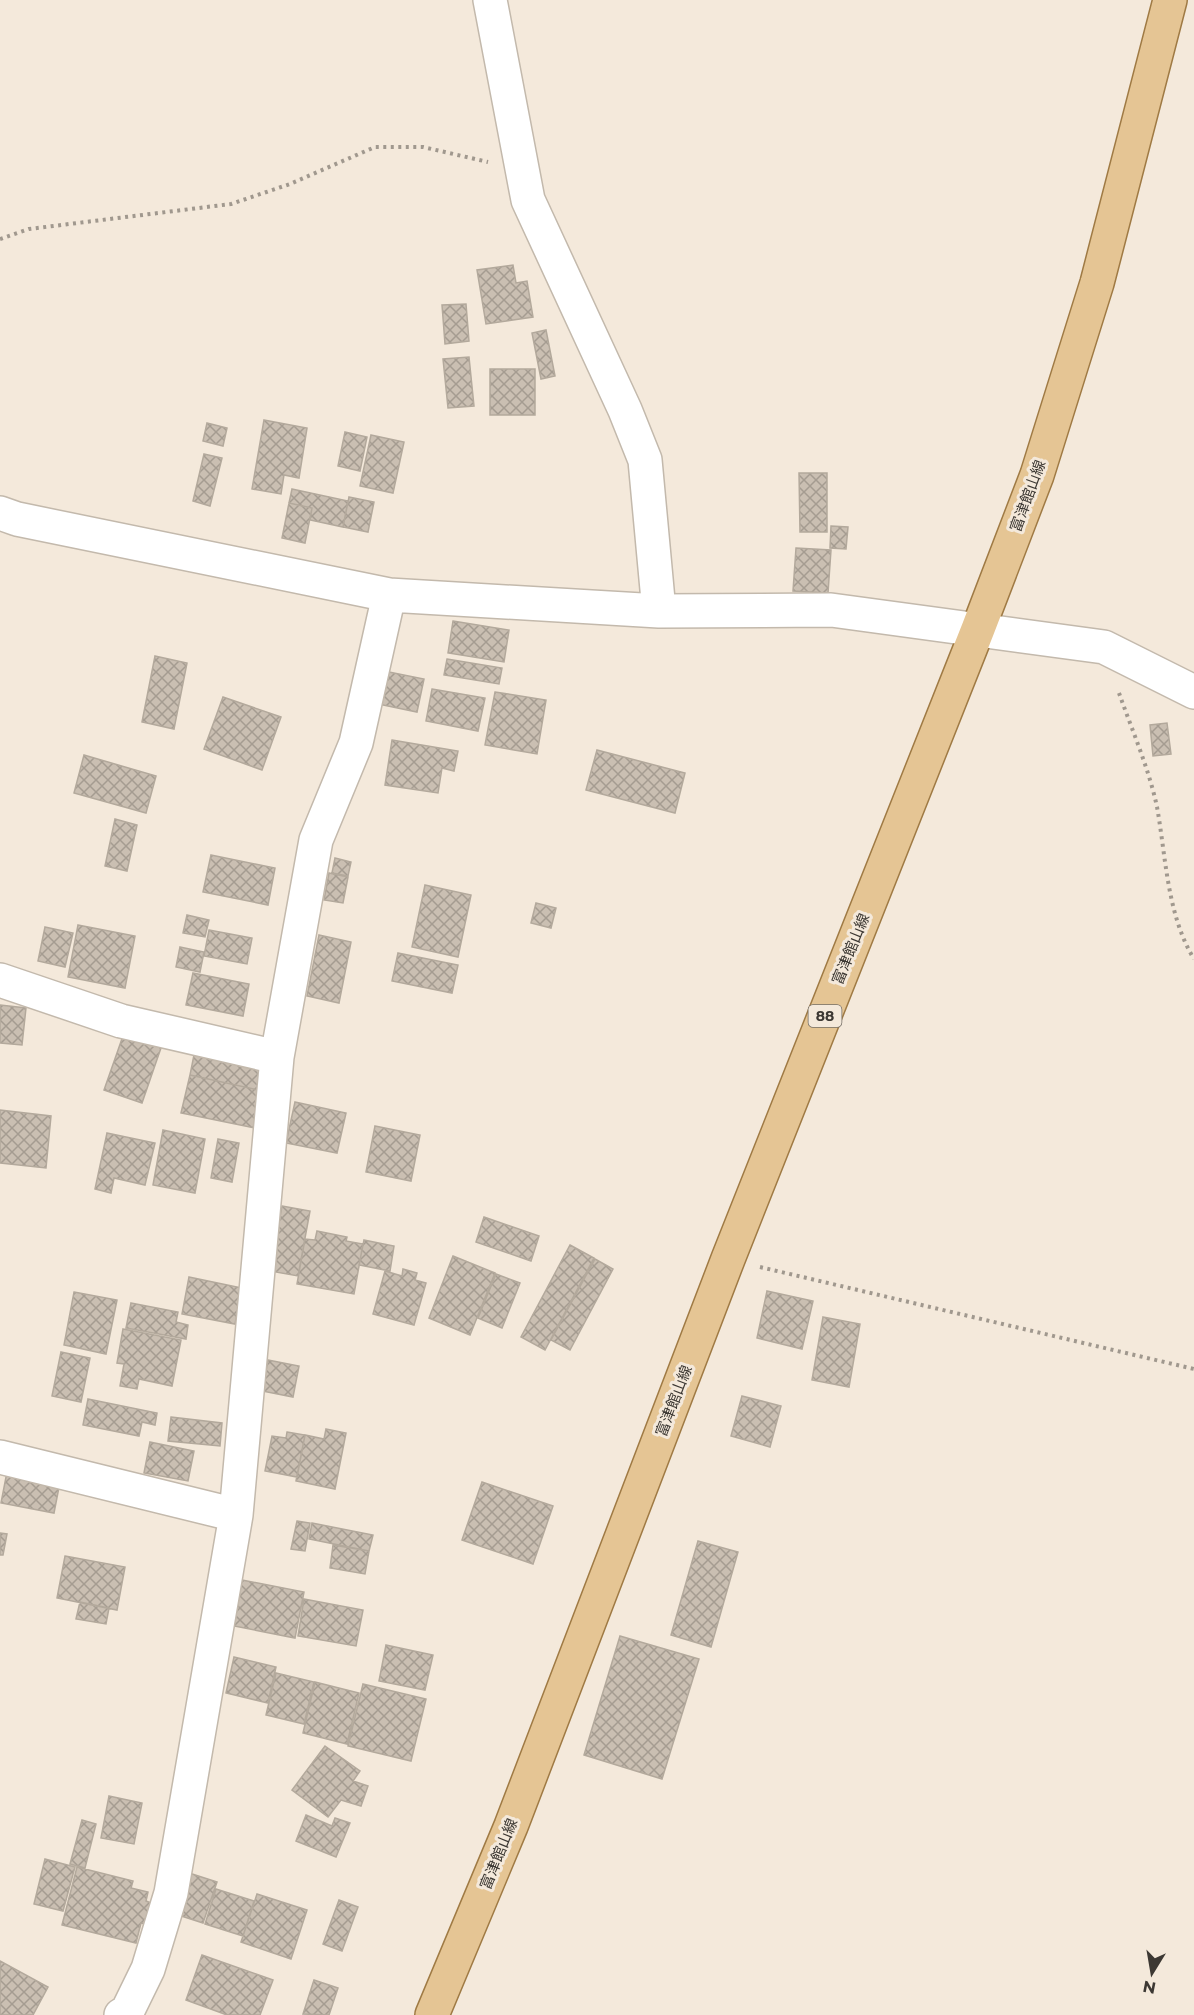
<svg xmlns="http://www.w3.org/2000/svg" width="1194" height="2015" viewBox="0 0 1194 2015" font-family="Montserrat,'Noto Sans JP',sans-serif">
	<defs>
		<pattern id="building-cross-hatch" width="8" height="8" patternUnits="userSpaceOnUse" patternTransform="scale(1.5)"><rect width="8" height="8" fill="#cabfb2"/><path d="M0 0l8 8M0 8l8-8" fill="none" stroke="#a59c91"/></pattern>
	</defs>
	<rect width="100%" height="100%" fill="#f4e9db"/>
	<!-- building -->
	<path fill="url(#building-cross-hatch)" stroke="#b3a99c" stroke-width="1.5" d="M513,265L516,283L527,281L533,317L486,324L477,270Z
		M466,304L469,341L445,344L442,305Z
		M546,330L555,376L541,379L532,333Z
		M469,357L474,406L448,408L443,359Z
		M490,369H535V415H490Z
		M264,420L307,428L299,478L284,475L281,494L252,489Z
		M207,423L227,428L223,446L203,441Z
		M345,432L367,437L360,471L338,466Z
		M371,435L404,442L393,493L360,486Z
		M204,454L222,458L210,506L193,501Z
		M799,473H827V532H800Z
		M292,489L348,501L343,527L310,520L312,508L289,503Z
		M349,497L374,502L368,532L343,527Z
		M289,503L312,508L305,543L282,538Z
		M831,526L848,527L846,549L830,548Z
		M796,548L831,550L828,593L793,591Z
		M453,621L509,630L504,662L448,653Z
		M155,656L187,663L174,729L142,722Z
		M447,659L502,668L499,684L444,675Z
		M384,671L424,679L417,712L378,704Z
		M432,689L485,698L478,731L426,721Z
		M495,692L546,700L537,754L485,745Z
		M223,697L281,717L262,770L204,749Z
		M1167,723L1171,754L1153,756L1150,725Z
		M392,740L458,751L454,771L442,768L438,793L385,785Z
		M597,750L685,773L675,813L586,790Z
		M84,755L156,776L146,813L74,793Z
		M115,819L137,825L127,871L105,866Z
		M211,855L275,868L268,905L203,892Z
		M335,858L351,862L348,876L332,873Z
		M329,873L348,877L343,903L324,900Z
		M425,885L471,895L458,957L412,947Z
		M536,903L556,908L551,928L531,923Z
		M187,915L209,920L205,937L183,933Z
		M78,925L135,936L125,988L68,977Z
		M45,927L73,933L65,967L38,961Z
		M209,930L252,938L247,964L204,956Z
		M319,935L351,942L339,1003L307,996Z
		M180,947L204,952L200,972L176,967Z
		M398,953L458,965L452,993L392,981Z
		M193,973L249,984L243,1016L186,1005Z
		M0,1005L26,1008L22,1045L0,1043Z
		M124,1033L162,1045L142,1103L104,1090Z
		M195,1050L265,1064L267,1092L190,1075Z
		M190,1075L267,1092L260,1129L181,1113Z
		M295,1102L346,1113L337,1153L286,1143Z
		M0,1110L51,1116L46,1168L0,1163Z
		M375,1126L420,1135L411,1181L366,1172Z
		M163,1130L205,1139L195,1193L153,1185Z
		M107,1133L155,1143L145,1185L114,1178L111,1193L95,1189Z
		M218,1139L239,1143L232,1182L211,1178Z
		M282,1206L310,1211L298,1276L270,1271Z
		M484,1217L539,1236L531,1261L476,1242Z
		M317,1231L347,1237L346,1241L363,1244L354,1294L297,1284L305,1239L315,1240Z
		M364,1240L394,1246L390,1271L359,1265Z
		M570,1245L594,1258L545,1350L521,1337Z
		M453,1256L495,1273L470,1335L429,1318Z
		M595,1259L613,1269L570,1350L551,1340Z
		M403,1269L417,1273L415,1280L426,1283L414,1325L373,1314L385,1271L402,1276Z
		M496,1274L520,1283L502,1328L478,1318Z
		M189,1277L242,1288L235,1324L182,1314Z
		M767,1291L813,1301L802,1349L757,1338Z
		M74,1292L117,1300L106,1354L64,1345Z
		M131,1303L178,1312L176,1322L188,1325L186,1339L126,1328Z
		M823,1317L860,1324L849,1387L812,1380Z
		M123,1329L181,1340L172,1386L139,1379L137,1389L120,1386L124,1364L117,1363Z
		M61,1352L90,1358L81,1402L52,1396Z
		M268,1360L299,1366L293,1397L262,1391Z
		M742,1396L781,1406L770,1447L731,1436Z
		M88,1399L157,1413L155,1425L142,1422L139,1436L83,1425Z
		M171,1417L222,1423L220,1446L168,1441Z
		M326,1429L346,1433L335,1489L296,1481L305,1435L324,1439Z
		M287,1432L305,1435L297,1477L265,1471L272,1436L286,1438Z
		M150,1442L194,1451L188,1481L144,1473Z
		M7,1472L60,1482L54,1513L1,1503Z
		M482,1482L553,1506L533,1564L462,1540Z
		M297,1521L310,1523L305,1551L291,1549Z
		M312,1523L373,1535L369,1551L309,1539Z
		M0,1533L7,1534L3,1555H0Z
		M698,1541L738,1552L711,1647L671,1635Z
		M333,1545L369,1551L365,1574L330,1568Z
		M65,1556L125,1567L117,1610L57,1598Z
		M242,1580L304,1592L295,1638L234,1626Z
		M304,1599L363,1610L356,1646L298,1636Z
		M80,1602L109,1608L106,1624L76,1619Z
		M620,1636L699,1659L662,1779L584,1755Z
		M386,1645L433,1655L425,1690L379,1681Z
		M234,1657L276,1667L268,1703L226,1693Z
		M276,1673L314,1682L304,1724L266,1715Z
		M315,1682L359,1693L347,1744L303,1733Z
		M363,1684L426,1699L411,1761L348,1746Z
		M325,1746L360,1771L353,1781L368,1786L361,1806L341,1800L328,1817L292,1790Z
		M109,1796L142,1803L134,1844L101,1838Z
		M306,1815L332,1826L335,1818L350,1823L336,1857L296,1841Z
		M82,1820L96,1824L85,1868L70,1864Z
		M45,1859L75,1867L63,1911L34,1904Z
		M77,1867L133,1881L131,1888L148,1892L146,1901L151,1903L145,1924L141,1923L136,1943L62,1925Z
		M186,1872L217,1882L203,1923L172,1913Z
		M216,1889L254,1901L243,1936L205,1924Z
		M257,1894L307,1910L291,1959L241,1942Z
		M339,1900L358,1907L342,1951L323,1944Z
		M202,1955L273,1980L260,2015H227L186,2000Z
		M0,1961L48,1987L33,2015H0Z
		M314,1980L338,1988L329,2015L303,2014Z"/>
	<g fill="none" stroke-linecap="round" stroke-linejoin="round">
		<defs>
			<path id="minor" d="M490,0L528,200L625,410L645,460L659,611
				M0,513L17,519L389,595L659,611L831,610L1104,647L1194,692
				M0,980L121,1021L277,1057
				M0,1457L236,1515
				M121,2015L127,2012L148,1969L171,1893L236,1515L277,1057L316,840L356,743L389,595"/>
			<path id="major" d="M432,2015L511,1826L728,1259L978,629L1037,475L1097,283L1170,0"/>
		</defs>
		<!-- minor casing -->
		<use href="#minor" stroke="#c3b9ac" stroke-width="36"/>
		<!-- major casing -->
		<use href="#major" stroke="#9f7a44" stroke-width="36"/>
		<!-- path -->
		<path stroke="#a0988e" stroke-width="4" stroke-dasharray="3 4.5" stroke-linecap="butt" d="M0,239L29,229L231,204L290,184L375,147H423L488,162
			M1119,693C1132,730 1149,769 1157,807C1166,857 1167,915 1194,959
			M760,1267L1194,1369"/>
		<!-- minor -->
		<use href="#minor" stroke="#fff" stroke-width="33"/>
		<!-- major -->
		<use href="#major" stroke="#e5c594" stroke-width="33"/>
	</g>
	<g text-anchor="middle" stroke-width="6" stroke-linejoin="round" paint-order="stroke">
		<!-- shield labels -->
		<rect fill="#f4e9db" stroke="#736d65" stroke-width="1.5" x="808.5" y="1005" width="33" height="22" rx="4.5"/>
		<g font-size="14" font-weight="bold" fill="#3c3833">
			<text x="825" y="1021">88</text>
		</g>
		<!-- street labels -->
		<g font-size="15" fill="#3c3833" stroke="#f4e9db">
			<text transform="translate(1028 496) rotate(-70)" y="5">富津館山線</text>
			<text transform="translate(851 949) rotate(-68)" y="5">富津館山線</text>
			<text transform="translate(674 1401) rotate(-69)" y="5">富津館山線</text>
			<text transform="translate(499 1854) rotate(-68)" y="5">富津館山線</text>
		</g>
	</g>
	<!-- north arrow -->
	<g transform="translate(1152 1973) rotate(191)" stroke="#f4e9db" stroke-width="4.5" paint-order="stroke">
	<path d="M0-4.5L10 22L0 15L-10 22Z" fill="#3c3833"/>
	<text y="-9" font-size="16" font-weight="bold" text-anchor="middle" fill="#3c3833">N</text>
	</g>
</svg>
